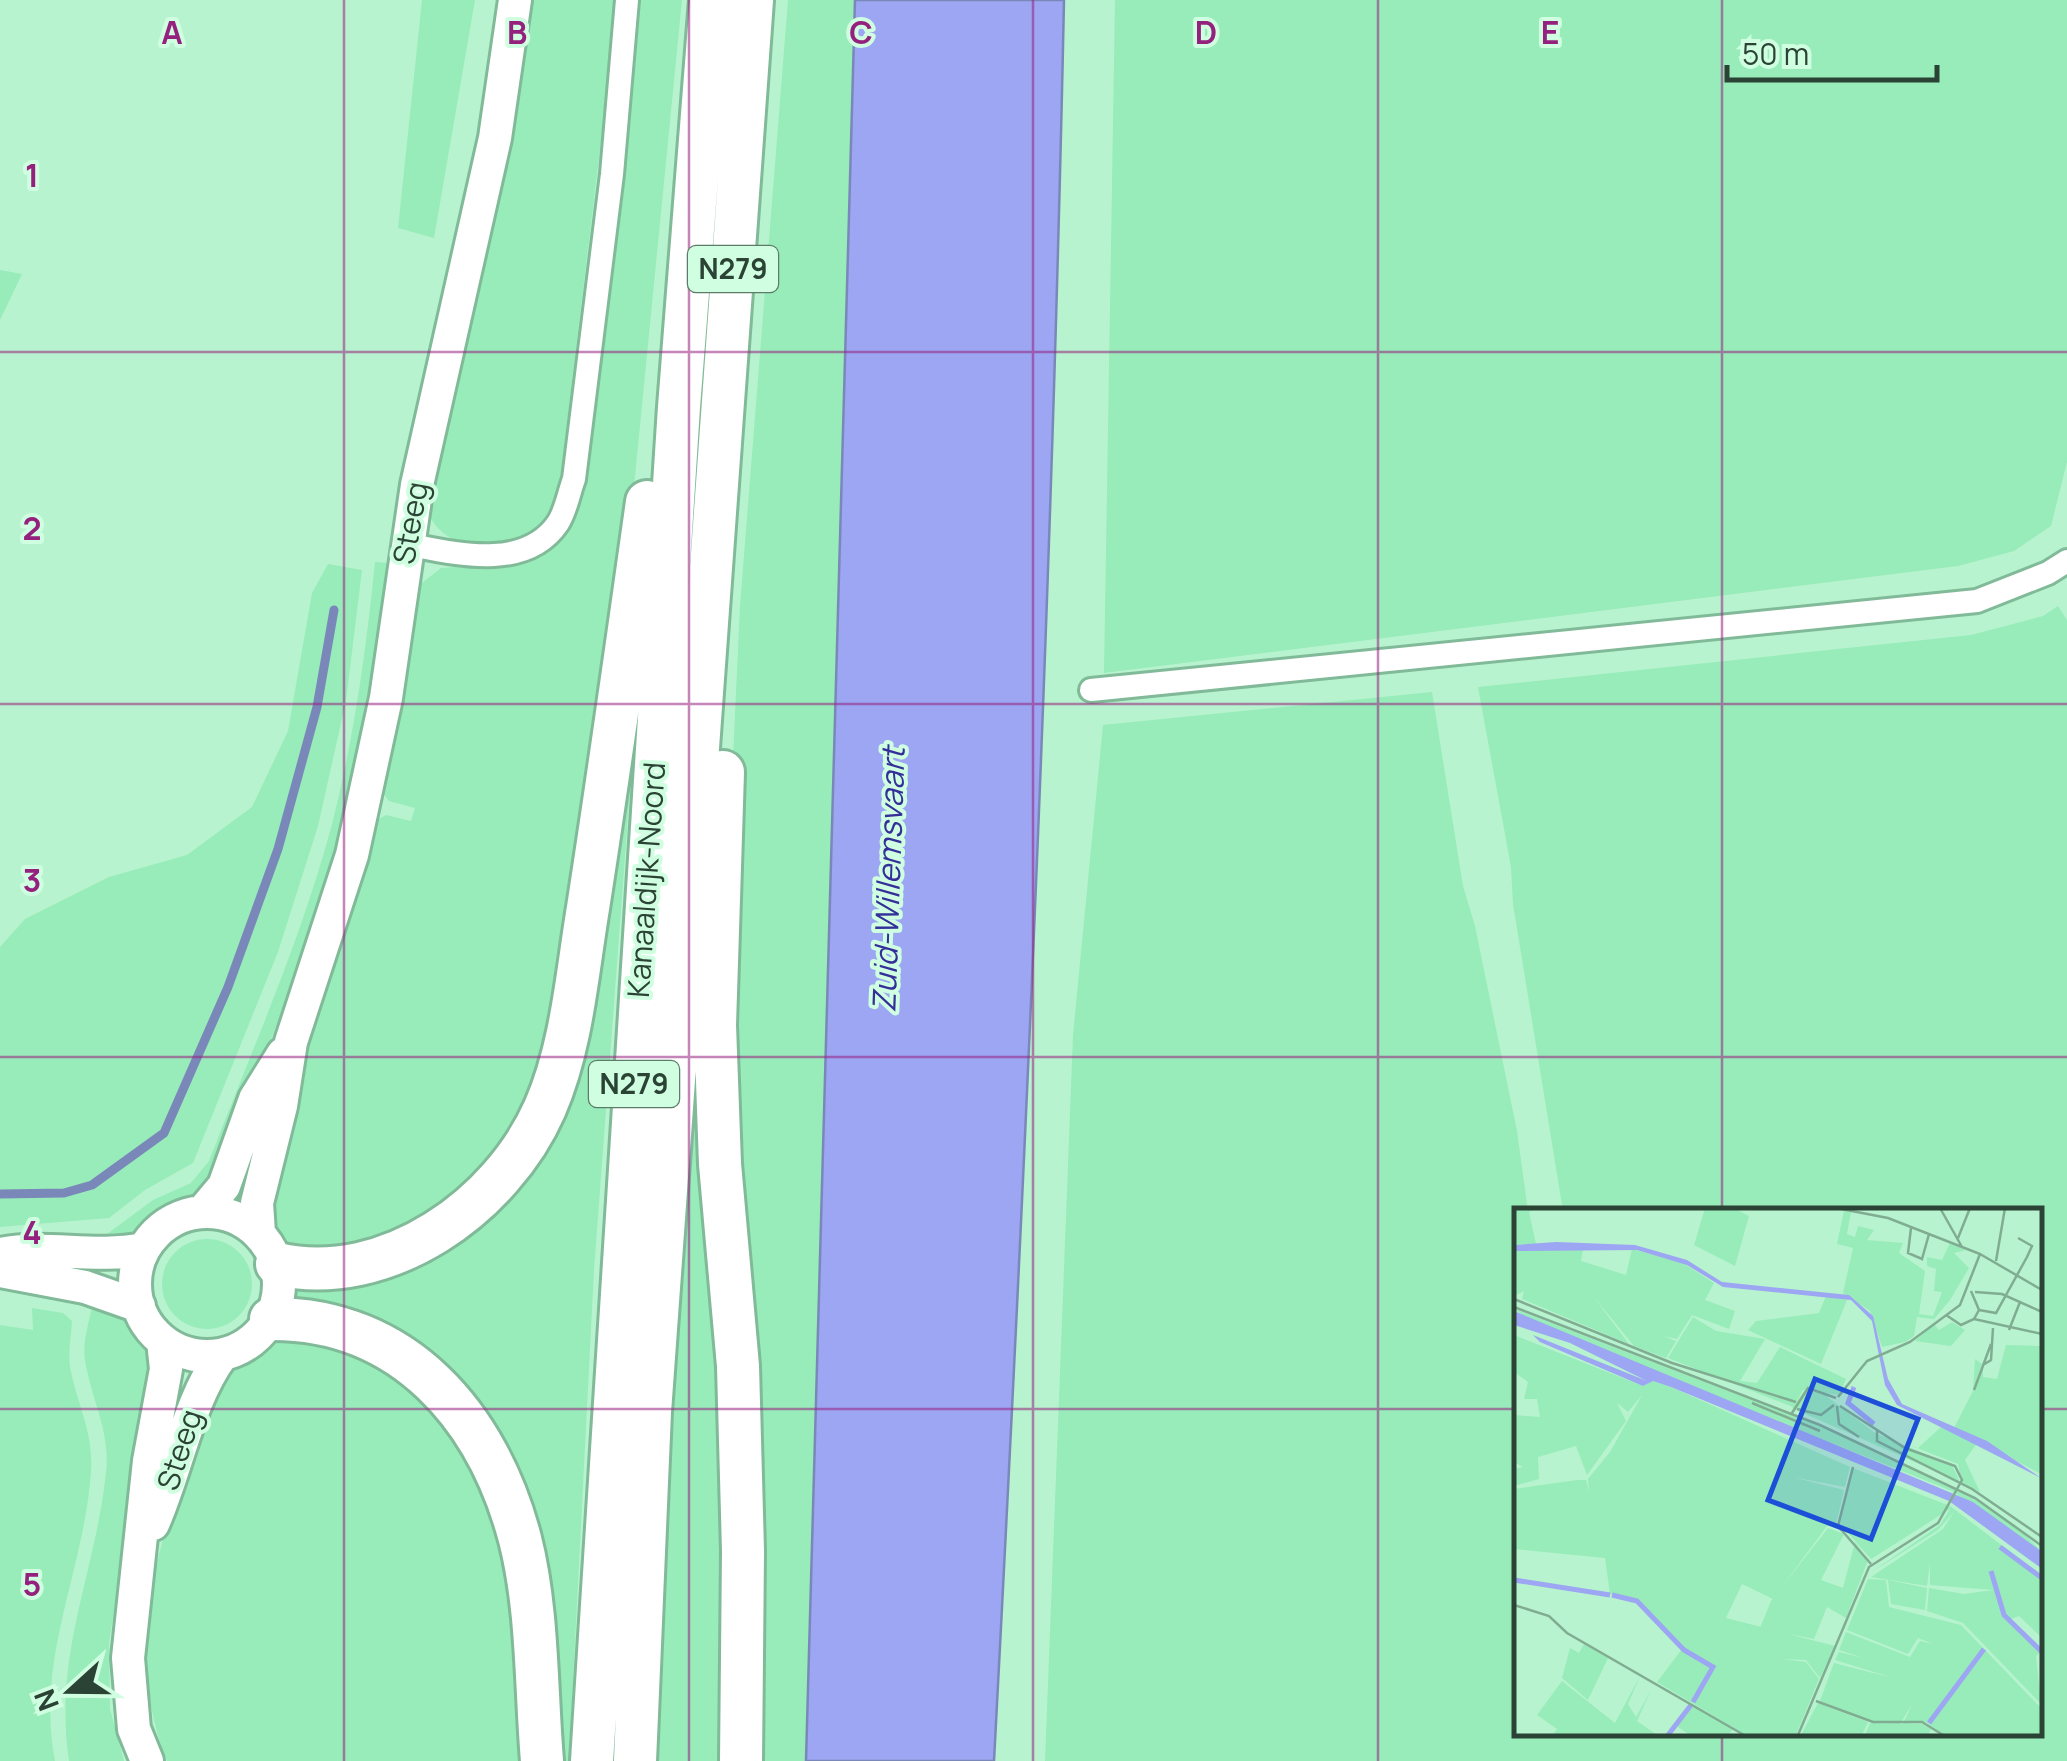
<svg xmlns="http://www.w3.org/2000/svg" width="2067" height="1761" viewBox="0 0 2067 1761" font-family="Manrope,sans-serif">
	<rect width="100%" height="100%" fill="#b8f3cf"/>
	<!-- green -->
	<path fill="#97ecba" d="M422,0H475L434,238L398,228Z
		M527,0H618L561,473C558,488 557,505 548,518C519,558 441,558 426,507Z
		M638,0H682L630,527L554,1046L500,1160L385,1245L292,1249L279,1234L270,1196L315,1010L375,821L386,815L411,821L415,808L389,801L382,792L418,586L441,568L495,564L560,534Z
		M788,0H855L806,1761H749L727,888L740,606Z
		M1115,0H2067V462L2051,526L2014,551L1958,566L1104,673Z
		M0,270L22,274L0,320Z
		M375,562L390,563C383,637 372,731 352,803C316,930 267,1051 217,1173L201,1192L164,1209L129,1236L99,1240L153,1200L191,1183L209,1161C252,1050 301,940 332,824C354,738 366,651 375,562Z
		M328,564L362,570L346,701L318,826L278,952L193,1163L145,1190L109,1218L0,1227V947L25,919L109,877L187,855L252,807L288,731L312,593Z
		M2058,606L2067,620V1761H1045L1073,1035L1103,725L1432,692L1463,886L1475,926L1517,1131L1528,1211H1517V1734H2040V1211H1563L1513,904L1511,867L1478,687L1971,635L2043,616Z
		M641,644L594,1270L569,1761H549L496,1445L290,1302L292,1281L513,1176Z
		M702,957L732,1761H653L674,1324Z
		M162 1284a45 45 0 1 1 90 0a45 45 0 1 1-90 0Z
		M94,1299C125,1317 142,1333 152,1368L109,1643L110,1709L124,1761H69C53,1655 95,1575 106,1473C111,1432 91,1399 85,1360C82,1341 90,1318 94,1299Z
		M32,1308L63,1313L72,1321C71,1336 68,1352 70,1367C77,1404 94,1433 91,1472C84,1572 35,1659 55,1761H0V1325L33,1330Z
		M302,1331L415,1380L500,1510L532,1761H167C122,1650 159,1532 203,1426C210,1411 216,1381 227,1370C237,1360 288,1333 302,1331Z"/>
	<!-- water -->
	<path fill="#9ca6f2" stroke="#7a88b9" stroke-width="2.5" d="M855,0H1064C1052,588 1025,1174 994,1761H806Z"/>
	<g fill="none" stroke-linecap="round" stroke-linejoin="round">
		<!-- stream -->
		<path stroke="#7a88b9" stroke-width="9" d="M0,1194L64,1193L92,1185L164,1133L228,987L278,849L317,707L334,610"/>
		<defs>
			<path id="street" d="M406,544C453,553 525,572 558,523C566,511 569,492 574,479L612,174L627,0
				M1091,690L1977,601L2048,573L2067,561"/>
			<path id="secondary" d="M203,1211L224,1186L255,1099L283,1054
				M135 1284a72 72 0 1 1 144 0a72 72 0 1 1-144 0Z
				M259,1233L257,1203L281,1106L291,1042L352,855L386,698L417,485L495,138L515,0
				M0,1254C47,1245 95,1259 143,1249
				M0,1271L85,1287L139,1306
				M153,1524C177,1470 188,1401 222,1355
				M147,1761L134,1729L128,1658L149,1461L166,1369L163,1341"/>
			<path id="highway" d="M723,772L715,1025L720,1164L738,1366L743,1551L741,1761
				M277,1264C387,1289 502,1206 545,1108C572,1046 577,974 588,908C609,773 628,637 647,502
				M271,1319C404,1318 488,1417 520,1539C538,1609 536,1689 542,1761
				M592,1761L679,407L711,0
				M635,1761L650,1412L752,0"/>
		</defs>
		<!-- street casing -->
		<use href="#street" stroke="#81ba98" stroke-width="28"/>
		<!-- secondary casing -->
		<use href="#secondary" stroke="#81ba98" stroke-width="38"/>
		<!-- highway casing -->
		<use href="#highway" stroke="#81ba98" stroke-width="48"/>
		<!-- street -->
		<use href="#street" stroke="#fff" stroke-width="22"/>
		<!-- secondary -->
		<use href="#secondary" stroke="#fff" stroke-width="32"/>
		<!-- highway -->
		<use href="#highway" stroke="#fff" stroke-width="42"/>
	</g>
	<!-- grid -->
	<path fill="none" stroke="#95217e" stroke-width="2.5" stroke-opacity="0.55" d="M344,0V1761M689,0V1761M1033,0V1761M1378,0V1761M1722,0V1211M0,352H2067M0,704H2067M0,1057H2067M0,1409H1517M2040,1409H2067M1722,1734V1761"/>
	<g text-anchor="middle" stroke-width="8" stroke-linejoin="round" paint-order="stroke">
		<!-- shield labels -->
		<g fill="#cffee0" stroke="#5c7b68" stroke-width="2.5">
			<rect x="688" y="246" width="90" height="46" rx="8"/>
			<rect x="589" y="1061" width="90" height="46" rx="8"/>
		</g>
		<g font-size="28" font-weight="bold" fill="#2b4334">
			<text x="733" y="279">N279</text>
			<text x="634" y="1094">N279</text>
		</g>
		<!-- street labels -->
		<g font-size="30" fill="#2b4334" stroke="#cffee0">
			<text transform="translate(411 523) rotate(-80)" y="10">Steeg</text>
			<text transform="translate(647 880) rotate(-86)" y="10">Kanaaldijk-Noord</text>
			<text transform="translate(180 1450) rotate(-72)" y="10">Steeg</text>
		</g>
		<!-- water labels -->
		<g font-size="32" font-style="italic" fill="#352f9a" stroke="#cffee0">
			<text transform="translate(889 880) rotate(-88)" y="11">Zuid-Willemsvaart</text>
		</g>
	</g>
	<!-- overview -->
	<g transform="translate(1514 1208)">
		<rect width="528" height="528" fill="#b8f3cf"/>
		<path d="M0,0H24L15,4L22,36L0,37ZM191,0H220L235,8L221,58L180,37ZM330,3L337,4L333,26L341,29L344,18L360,22L353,32L389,35L385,45L411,63L405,106L419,108L428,84L420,83L422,61L413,58V49L428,52L436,35L452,42L440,45L455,60L436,92L420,111L403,109L400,128L391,134L368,139L356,103L329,85L339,40L323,36ZM38,38L69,41L67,53L112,67L118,41L169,55L200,75L191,92L221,103L215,121L178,107L163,131L149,128L162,133L152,150L120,138L79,88L115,136L8,91L10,83L0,88V43ZM312,88L333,92L307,156L234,122L242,113L305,105ZM0,101L311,220L460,291L502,318L527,343L438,283L25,118ZM179,109L202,123L251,131L226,173L243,175L266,139L332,171L325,187L289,182L279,199L154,150ZM438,114L451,122L437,138L401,133L420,116L425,122ZM0,127L129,178L139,173L157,179L336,259L331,279L278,269L330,282L322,317L313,318L259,391L228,376L212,410L321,438L306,470L292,452L268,451L292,454L305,471L282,527H232L143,474L168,441L123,394L96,386L91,350L0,341V281L63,272H72L75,283L74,271L96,244L128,187L114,204L103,195L112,213L73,267L62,238L24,249L25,271L0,278V261L9,259L0,254V207L26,209L23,191H10L14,174L0,164ZM492,137L527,138V266L440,220L459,183L461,151L468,156L459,182L469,159V169L483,171ZM290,183L307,184L361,225L438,257L446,274L278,200ZM427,219L464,234L451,252L466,284L448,277L444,256L380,231L404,240ZM339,260L436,298L527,367V429L505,408L495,412L527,444L522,448L527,496L449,415L413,403L415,380L450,386L479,382L416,377V355L413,378L357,369L429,321L440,304L424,322L356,365L426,317L436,301L357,351L326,316ZM314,320L330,326L307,372L329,380L341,334L354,352L332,410L313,399L300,431L246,420L257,393ZM354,371L372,372L375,399L447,417L527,500V527H430L412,514L389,516L398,496L386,516L359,514L306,493L320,455L379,470L321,452L325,444L350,450L325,442L332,424L396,449L406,433L419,436L404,430L394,446L333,422ZM374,372L413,380L411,402L377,396ZM70,436L94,450L74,492L48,470L56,440L65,445ZM126,468L114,496L122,509L136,484L123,513L143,527H39L43,521L23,507L48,473L101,515ZM304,495L354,514L348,527H287ZM178,496L219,521L214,527H176L161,517ZM356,515L408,516L417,521L414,527H351Z" fill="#97ecba"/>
		<path d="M42,34L121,37L173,52L208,74L335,87L359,108L374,171L388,196L473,233L527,270L383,197L371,177L358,113L337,92L209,79L173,57L123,42L0,43V37ZM0,103L459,294L527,343V360L435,293L157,179L139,173L129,178L26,134L19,127L133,173L56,135L0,117Z" fill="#9ca6f2"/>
		<path fill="none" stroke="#9ca6f2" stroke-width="5" d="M340,179L334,195L360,216M486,339L528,370M477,363L490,407L528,444M0,372L96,387M98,387L123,393L170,442L199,459L179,494M415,515L470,441M154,527L177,497"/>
		<path fill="none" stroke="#80ad91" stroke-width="2.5" d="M322,0L374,10L466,46L446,97L396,134L353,153L324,189M426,0L448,39M397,20L394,45L408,51L415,26M444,30L456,0M466,46L528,82M482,53L491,0M461,84L488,86L528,104M0,91L158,155L282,194M0,99L306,217L461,290L528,338M465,102L482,105L513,49L518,38L504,30M432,107L447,117L460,111L465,102L457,83M460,111L528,126M495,122L506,94M469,157L477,152L479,120M460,182L477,136M238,195L306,223M323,198L325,216L345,229M283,201L307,207L320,197M278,205L294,180L322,190M363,222V233L458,281L528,329M339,259L324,318L357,356M0,397L35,408L53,425L230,527M302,493L359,514H408L429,527M284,527L355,359L424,315L448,272L441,258L391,240L326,198"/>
		<path fill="#1d4ed8" fill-opacity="0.15" stroke="#1d4ed8" stroke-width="5" d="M301,171L404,211L357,331L254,292Z"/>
		<rect width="528" height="528" fill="none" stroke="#2b4334" stroke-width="5"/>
	</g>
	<g font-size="32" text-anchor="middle" font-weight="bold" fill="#95217e" stroke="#cffee0" stroke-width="8" stroke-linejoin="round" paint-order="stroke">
		<text x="172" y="44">A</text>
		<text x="517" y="44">B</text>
		<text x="861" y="44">C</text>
		<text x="1206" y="44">D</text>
		<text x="1550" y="44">E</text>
		<text x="32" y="187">1</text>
		<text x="32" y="540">2</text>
		<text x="32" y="892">3</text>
		<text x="32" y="1244">4</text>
		<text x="32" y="1596">5</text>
	</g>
	<!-- north arrow -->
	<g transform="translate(70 1691) rotate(249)" stroke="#cffee0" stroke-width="8" paint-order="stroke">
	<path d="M0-8L18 38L0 25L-18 38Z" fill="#2b4334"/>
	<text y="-15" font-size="28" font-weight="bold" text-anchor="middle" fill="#2b4334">N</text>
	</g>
	<!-- scale -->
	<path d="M1727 65v15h210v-15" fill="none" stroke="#2b4334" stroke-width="5"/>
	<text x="1742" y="65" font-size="30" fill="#2b4334" stroke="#cffee0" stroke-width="8" paint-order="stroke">50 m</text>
</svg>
